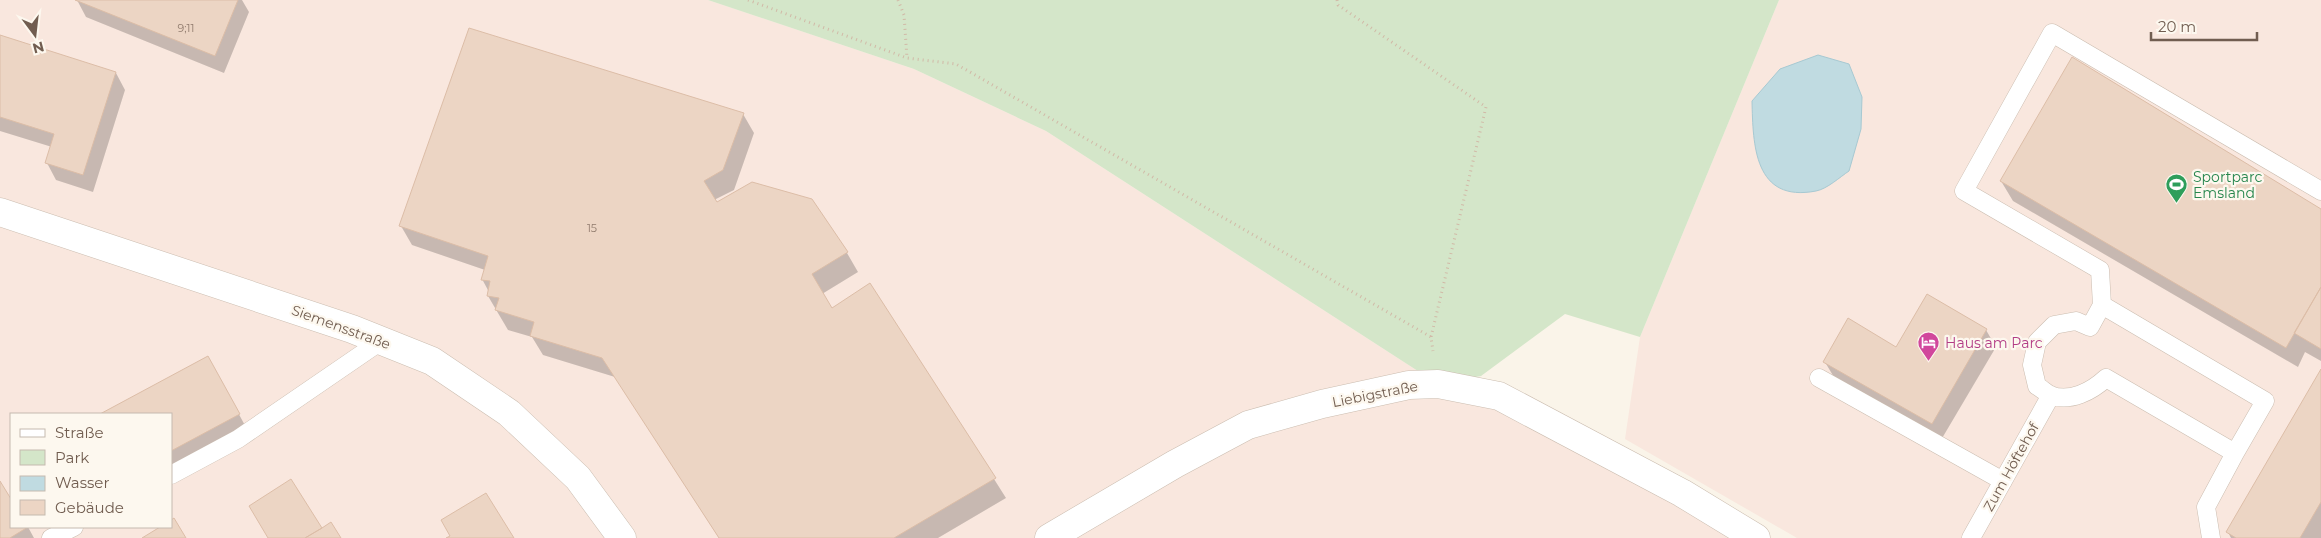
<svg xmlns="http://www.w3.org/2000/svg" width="2321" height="538" viewBox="0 0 2321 538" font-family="Montserrat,sans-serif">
	<rect width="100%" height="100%" fill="#faf4e9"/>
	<!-- commercial -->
	<path fill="#f9e7de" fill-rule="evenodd" d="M0,0H708L914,69L1046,131L1438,384L1499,396L1730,538H0ZM11,414H171V527H11Z
		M1779,0H2321V538H1797L1625,439L1640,337Z"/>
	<!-- green -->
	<path fill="#d4e6c9" d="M708,0H1779L1640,337L1565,314L1481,376L1438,384L1046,131L914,69Z"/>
	<!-- water -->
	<path fill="#c0dbe1" stroke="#a7c9d2" d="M1818,55L1849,64L1862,97L1861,129L1849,171C1840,177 1827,189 1816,191C1754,203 1753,145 1752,101L1780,69Z"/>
	<!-- shadow -->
	<path fill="#0003" d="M77,0H242L249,12L224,73L86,17Z
		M0,37L116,73L125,90L93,192L56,180L47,163L52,147L0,131Z
		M743,114L754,133L734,190L714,200L716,203L847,253L858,272L822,294L831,310L994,479L1006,498L938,538H719L615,377L543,355L532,337L508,330L488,296L489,292L482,279L485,270L412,245L401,226Z
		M2001,181L2321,211V361L2305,352L2298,367L2013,201Z
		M1986,330L1996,347L1941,440L1835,379L1825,362Z
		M208,357L248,431L171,473V414H102Z
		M2321,372V538H2231L2228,532Z
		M0,483L11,501V527H28L34,538H0Z"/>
	<!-- building -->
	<path fill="#ecd5c4" stroke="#dcbda7" d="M75,0H238L215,56Z
		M469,28L744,113L723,170L704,181L717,202L752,182L812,199L848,252L812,274L832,308L870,283L996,478L894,538H719L602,358L530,336L534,322L495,310L499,298L487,296L490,281L481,280L488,256L399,226Z
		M0,35L116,72L83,175L45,163L54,134L0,117Z
		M2072,57L2321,209V287L2286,348L2000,181Z
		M2321,287V349L2294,333Z
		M1927,294L1987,329L1932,424L1823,362L1848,318L1896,347Z
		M208,356L240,414L171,451V414H100Z
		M2321,369V502L2300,538H2236L2226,532Z
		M291,479L322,528L305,538H268L249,506Z
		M0,481L11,499V527H28L10,538H0Z
		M486,493L514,538H446L450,536L441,520Z
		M174,518L186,538H142L160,527H171V520Z
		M331,522L341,538H305L322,528Z"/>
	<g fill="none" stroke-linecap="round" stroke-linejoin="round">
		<defs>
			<path id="lane" d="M2102,305L2100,270L1964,191L2052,33L2321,191
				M1819,378L2003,481
				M171,475L238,439L381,341
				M51,538L74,527
				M1971,538L2051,395
				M2211,538L2206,507L2235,453L2106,378C2092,391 2070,403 2050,395C2046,393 2041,388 2037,386L2032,365L2037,342L2054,325L2076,321L2090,327L2102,305L2265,401L2235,453"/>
			<path id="street" d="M0,212L352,329L432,361L509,413L578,478L622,538
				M1049,538L1175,464L1248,425L1322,404L1409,385L1438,384L1499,396L1682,493L1756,538"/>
		</defs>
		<!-- lane casing -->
		<use href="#lane" stroke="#cbbdb0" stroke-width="19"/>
		<!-- street casing -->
		<use href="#street" stroke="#cbbdb0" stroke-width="29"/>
		<!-- path -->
		<path stroke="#d1b9a7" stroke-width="3" stroke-dasharray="1 4" stroke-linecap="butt" d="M748,0L907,58L956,64L1431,337L1433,351
			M898,0L904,15L907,58
			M1337,0L1338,5L1486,107L1431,337"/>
		<!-- lane -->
		<use href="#lane" stroke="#fff" stroke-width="18"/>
		<!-- street -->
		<use href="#street" stroke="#fff" stroke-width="28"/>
	</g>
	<!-- icons -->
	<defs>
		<symbol id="stadium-pin" viewBox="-11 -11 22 30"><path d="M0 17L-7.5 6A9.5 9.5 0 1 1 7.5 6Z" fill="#2e9e5b" stroke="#fdf8ef"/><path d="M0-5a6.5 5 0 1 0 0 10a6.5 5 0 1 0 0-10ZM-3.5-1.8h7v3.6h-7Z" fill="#fff"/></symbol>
		<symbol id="hotel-pin" viewBox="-11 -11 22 30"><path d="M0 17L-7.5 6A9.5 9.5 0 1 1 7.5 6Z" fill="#d1479c" stroke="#fdf8ef"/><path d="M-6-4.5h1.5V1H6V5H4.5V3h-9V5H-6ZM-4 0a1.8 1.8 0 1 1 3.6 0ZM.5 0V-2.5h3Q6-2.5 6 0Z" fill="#fff"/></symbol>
	</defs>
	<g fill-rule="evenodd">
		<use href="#stadium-pin" x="2164" y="172" width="25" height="34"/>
		<use href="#hotel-pin" x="1916" y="330" width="25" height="34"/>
	</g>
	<g text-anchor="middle" stroke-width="4.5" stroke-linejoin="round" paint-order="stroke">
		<!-- number labels -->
		<g font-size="11" fill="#907b6d">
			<text x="186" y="32">9;11</text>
			<text x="592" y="232">15</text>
		</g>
		<!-- leisure labels -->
		<g font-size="14" fill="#27864d" stroke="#fdf8ef" text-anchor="start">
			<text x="2193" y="182">Sportparc<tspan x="2193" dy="16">Emsland</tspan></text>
		</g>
		<!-- street labels -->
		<g font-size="14" fill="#715d50" stroke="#fdf8ef">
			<text transform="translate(341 327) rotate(20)" y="5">Siemensstraße</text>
			<text transform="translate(1375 394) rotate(-11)" y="5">Liebigstraße</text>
			<text transform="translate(2011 467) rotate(-61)" y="5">Zum Höftehof</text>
		</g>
		<!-- hotel labels -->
		<g font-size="14" fill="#b23c85" stroke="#fdf8ef" text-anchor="start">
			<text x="1945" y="348">Haus am Parc</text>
		</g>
	</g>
	<!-- legend -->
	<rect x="10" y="413" width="162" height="115" fill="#fdf8ef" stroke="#c5baaf"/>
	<rect x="20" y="429" width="25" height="8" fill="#ffffff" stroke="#c5baaf"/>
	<text x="55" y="438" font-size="15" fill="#715d50">Straße</text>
	<rect x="20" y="450" width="25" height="15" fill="#d4e6c9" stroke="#c5baaf"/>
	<text x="55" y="463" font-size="15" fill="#715d50">Park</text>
	<rect x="20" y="476" width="25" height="15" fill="#c0dbe1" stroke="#c5baaf"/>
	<text x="55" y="488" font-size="15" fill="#715d50">Wasser</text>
	<rect x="20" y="500" width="25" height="15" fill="#ecd5c4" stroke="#c5baaf"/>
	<text x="55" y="513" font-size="15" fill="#715d50">Gebäude</text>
	<!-- north arrow -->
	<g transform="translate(35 35) rotate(165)" stroke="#fdf8ef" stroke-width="4" paint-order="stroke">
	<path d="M0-4L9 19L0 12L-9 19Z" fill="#715d50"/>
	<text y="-8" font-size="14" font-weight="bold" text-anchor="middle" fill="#715d50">N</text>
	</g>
	<!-- scale -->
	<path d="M2151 32v8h106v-8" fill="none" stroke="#715d50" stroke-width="2.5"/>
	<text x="2158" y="32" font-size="15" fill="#715d50" stroke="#fdf8ef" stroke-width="4" paint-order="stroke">20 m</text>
</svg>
